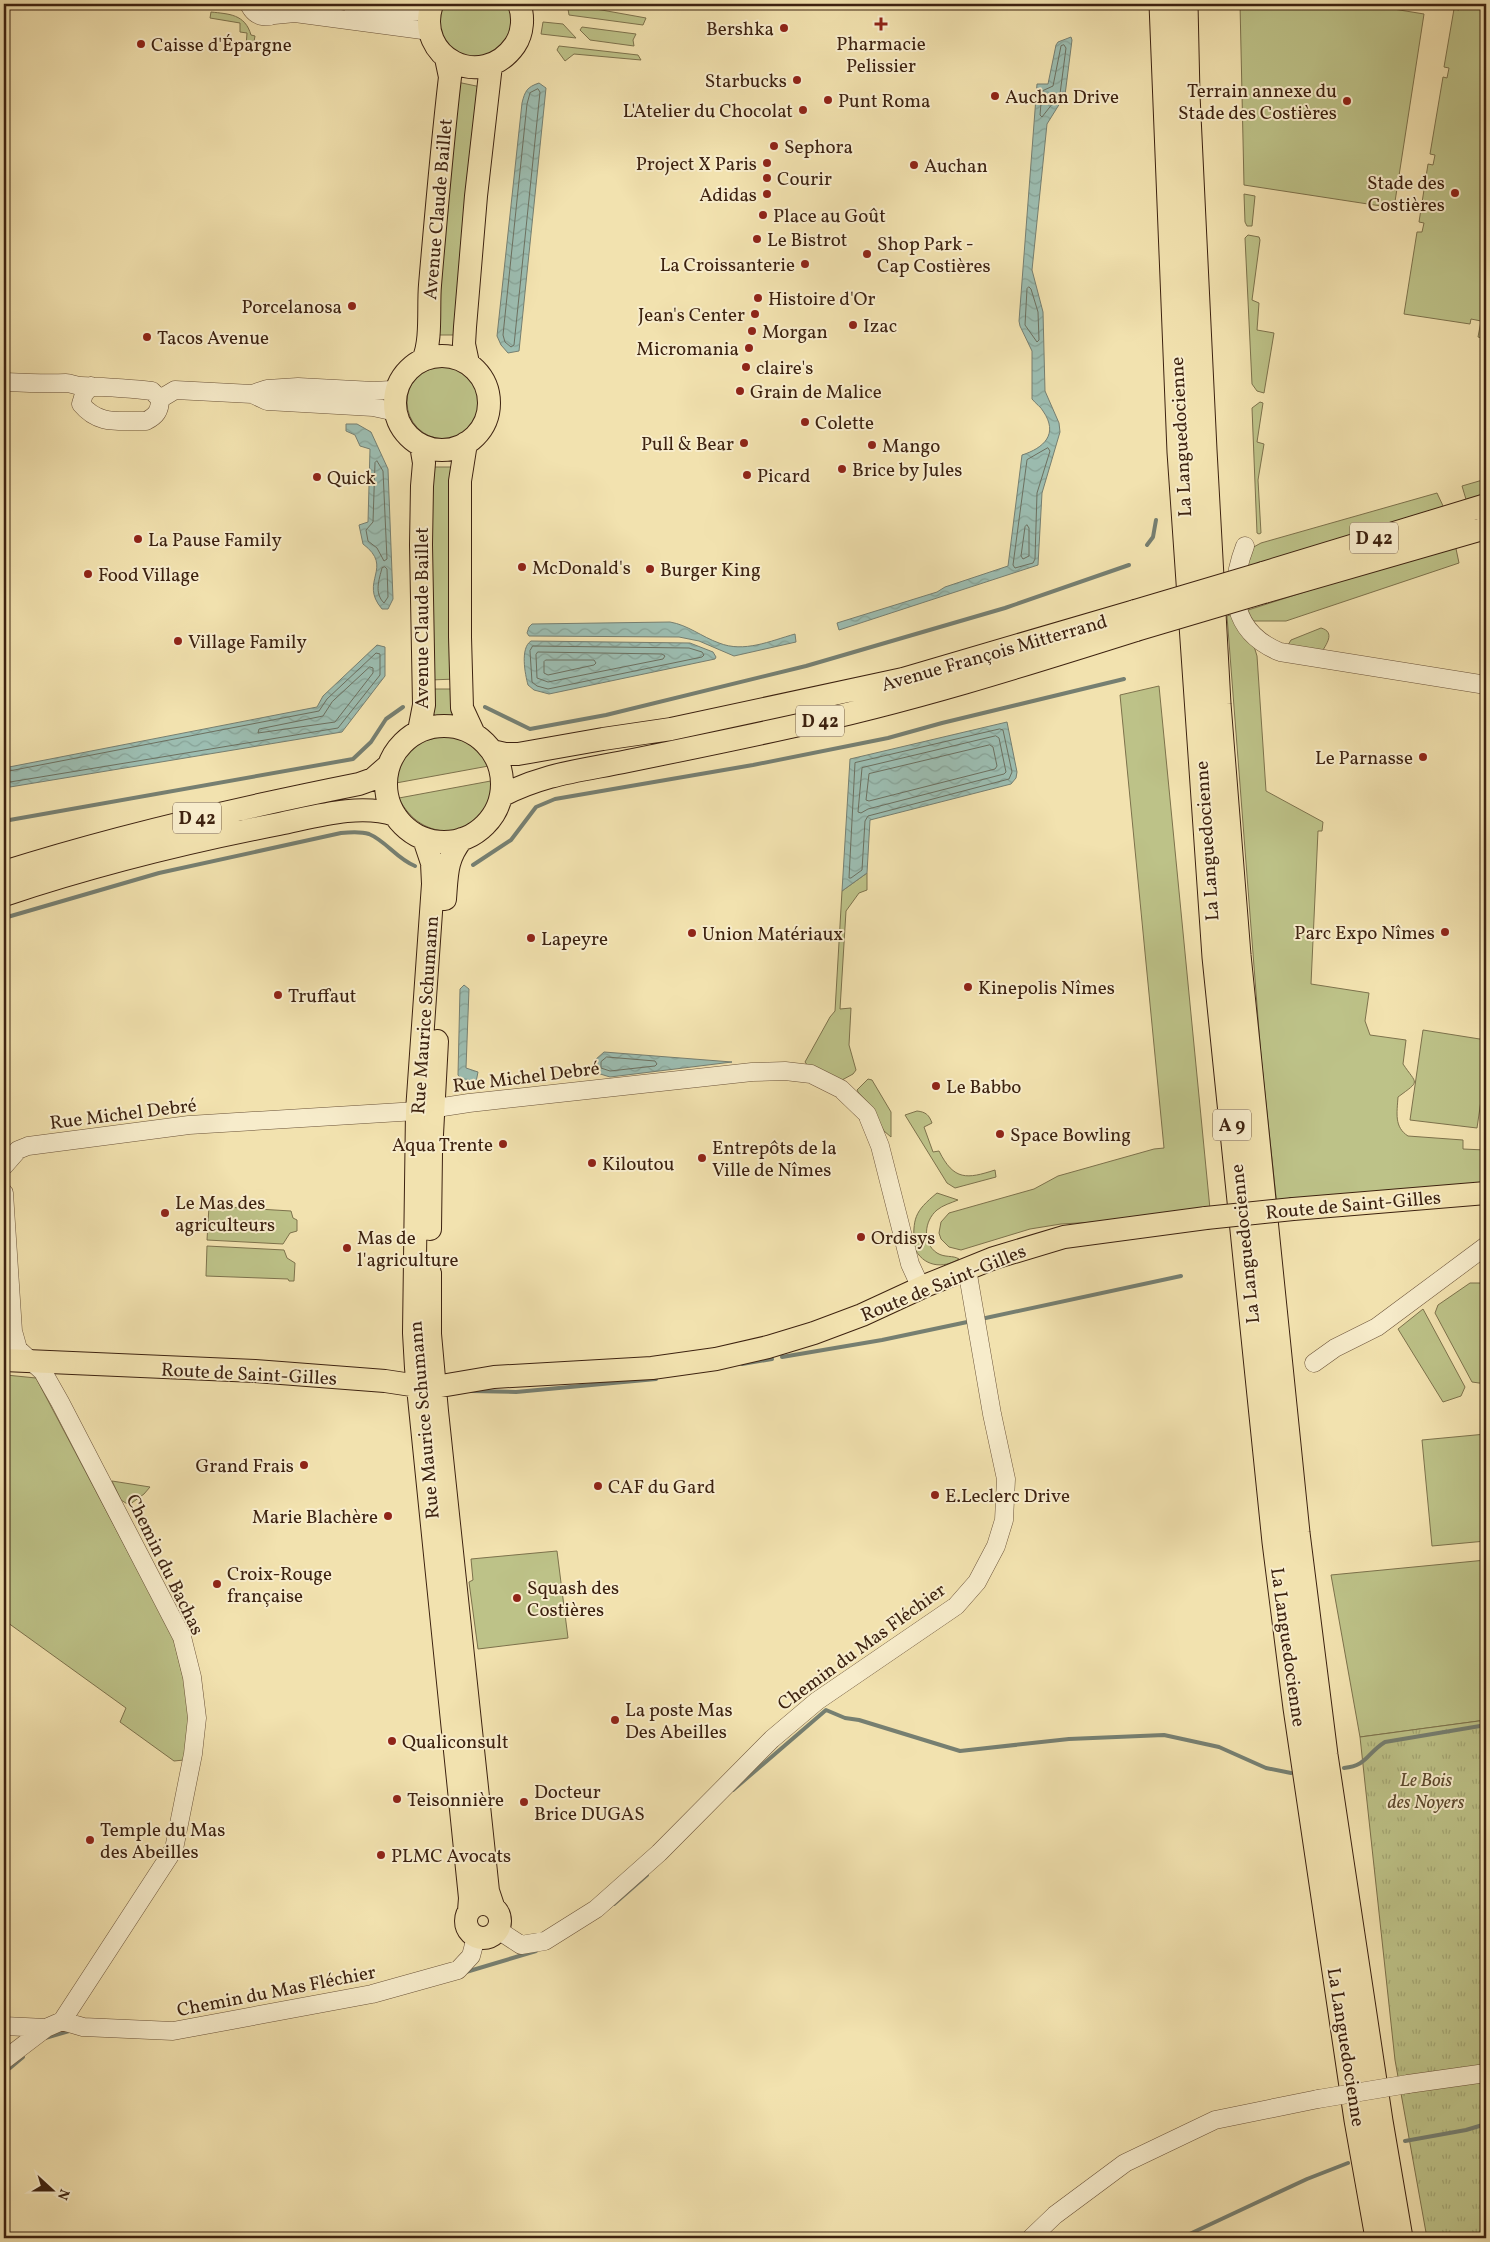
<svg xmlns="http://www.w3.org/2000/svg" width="1490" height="2242" viewBox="0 0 1490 2242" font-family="Vollkorn,serif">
	<defs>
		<pattern id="park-tufts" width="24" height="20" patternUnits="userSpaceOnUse" patternTransform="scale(1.25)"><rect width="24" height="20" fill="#bdc288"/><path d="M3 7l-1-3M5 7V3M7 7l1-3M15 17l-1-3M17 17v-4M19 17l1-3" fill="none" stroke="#a3a674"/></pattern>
		<pattern id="water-waves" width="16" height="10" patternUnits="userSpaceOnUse" patternTransform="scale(1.25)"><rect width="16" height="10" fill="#9cbdb1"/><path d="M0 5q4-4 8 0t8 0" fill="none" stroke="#87a297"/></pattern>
	</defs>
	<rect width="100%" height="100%" fill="#f2e2af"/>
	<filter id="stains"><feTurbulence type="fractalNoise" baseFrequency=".004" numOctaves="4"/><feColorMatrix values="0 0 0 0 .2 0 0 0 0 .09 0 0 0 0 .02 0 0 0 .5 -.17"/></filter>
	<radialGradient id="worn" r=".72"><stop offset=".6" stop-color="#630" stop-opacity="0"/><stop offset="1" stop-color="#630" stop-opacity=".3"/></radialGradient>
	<!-- grass -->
	<path fill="#bdc288" stroke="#7d724c" d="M442,4H509L511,7V39L484,59L457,55L439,33Z
		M572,4H596V9L646,18L643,25L569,15L568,9Z
		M1240,4H1363L1424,14L1394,208L1244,185Z
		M1460,4H1486V339L1478,337L1481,321L1471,319L1470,324L1404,314L1417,232H1422L1424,223L1419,222L1428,164L1433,165L1435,155L1430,154L1443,77L1447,78L1449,68L1444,67L1454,9L1459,10Z
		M211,12C229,14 245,14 251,35L255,36L253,47H246L247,33L240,32V23L210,18Z
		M543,22L563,24L576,38L541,34Z
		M582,27L636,34L633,40L634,46L590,40L580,30Z
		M559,46L638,55L641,60L574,54L565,61L557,50Z
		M457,82L481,87L459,335H436Z
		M1244,194L1255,196L1252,226H1247L1245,222Z
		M1248,235L1259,237L1260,240L1252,300L1259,303L1257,330L1274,333L1264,393L1257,391L1252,384L1245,238Z
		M407 402a37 37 0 1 1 74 0a37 37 0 1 1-74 0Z
		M1260,402L1263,403L1257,442L1264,444L1258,480L1261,533L1259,534L1257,533L1252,408Z
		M429,467H456V679L430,680Z
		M1486,479V500L1468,506L1462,486Z
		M1437,493L1444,508L1246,570L1250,549L1261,543Z
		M1455,544L1459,563L1286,621H1254L1250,620L1245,611Z
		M1233,614L1253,643L1257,656L1266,791L1323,822L1322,831H1318L1311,984L1369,993L1365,1021L1370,1035L1406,1040L1403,1064C1417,1085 1421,1080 1398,1097C1397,1113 1394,1127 1408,1136L1463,1140V1149L1485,1150L1486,1185L1277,1206L1261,1057L1227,616Z
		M1321,628C1336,632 1326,645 1321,653L1288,645L1291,640Z
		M1159,686L1210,1209L1112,1221L1061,1224L1030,1229L961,1250L949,1247L941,1239L939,1233L941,1222L949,1213L1034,1189L1058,1176L1154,1149L1164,1148L1120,695Z
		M430,689H457L462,718L446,716L427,719Z
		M448,731C471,735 483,744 494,765L396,783C396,763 407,745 425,736L427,740L447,735Z
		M496,780C495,838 423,850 399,798Z
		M867,873V890L859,893L846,911L840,1009L851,1008L849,1045L856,1070L853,1074L842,1080L808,1066L805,1062L830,1017L835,1011L842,891Z
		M1423,1030L1486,1040V1066L1477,1128L1410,1120Z
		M868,1079L872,1080L891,1112V1137L884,1131L871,1106L858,1092L857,1090Z
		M917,1111C926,1112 929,1115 932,1123L924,1127L933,1152L939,1151C954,1181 967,1179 995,1170L996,1177L955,1188L947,1183L905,1115Z
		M937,1193L958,1200C951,1203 943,1205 937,1210C924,1221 922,1243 937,1253C945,1258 953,1255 959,1259C943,1269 923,1267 914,1247C913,1218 914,1212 937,1193Z
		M209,1206L291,1211L293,1218L297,1220V1231L290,1233L283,1244L207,1240Z
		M207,1246L284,1250L287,1258L295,1263L294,1281H289L288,1279L206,1276Z
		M1470,1283H1480L1486,1293V1384L1472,1382L1435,1313L1438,1305Z
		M1423,1309L1465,1387L1461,1396L1443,1402L1398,1329Z
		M6,1375L36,1378L173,1637L187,1693L191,1720L184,1760L174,1761L120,1722L126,1708L4,1620V1396Z
		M1486,1434V1541L1432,1546L1422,1440Z
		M112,1481L150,1487L144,1494L129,1505L121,1500Z
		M557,1551L568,1638L478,1649L469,1582L473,1580L471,1559Z
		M1486,1560V1720L1360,1737L1331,1575Z"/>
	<!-- park -->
	<path fill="url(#park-tufts)" stroke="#7d724c" d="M1486,1720V2238H1427L1395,2060L1360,1737Z"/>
	<!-- water -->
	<path fill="url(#water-waves)" stroke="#767f71" d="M1071,37L1072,40L1065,95L1047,124L1032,270L1043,312L1045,391L1059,423L1060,432L1042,493L1038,565L839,630L837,623L937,592L945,587L1008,566L1022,455C1044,448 1059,434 1043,411C1041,407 1036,404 1032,399V351L1020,326L1019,321L1037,84H1048L1056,45L1058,42Z
		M539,83L546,88L519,351L508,353L501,345L497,336L522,103C525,91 527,87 539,83Z
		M346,424H357L371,432L388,469L393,599L388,609H382C358,581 395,568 363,544L359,525L368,522L370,449L360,446L355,435L346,431Z
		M670,622C688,625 702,637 719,643C744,653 770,641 795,634L796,642L734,656L699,641L679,637L529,636L527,633L529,627L532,624Z
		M531,641L690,643L713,652L716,657L715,659L549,694L534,690L528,685C525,674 520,648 531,641Z
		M377,645L385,647V676L342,732L4,788V768L317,707L323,696Z
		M1007,722L1017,772L1016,778L1011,784L870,820L867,873L842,891L850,759Z
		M464,985L469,989L466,1068L478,1072L476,1082L463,1081L458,1075L460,989Z
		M604,1052L732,1062L610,1077L597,1073L595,1060Z"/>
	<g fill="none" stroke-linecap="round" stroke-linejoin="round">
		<!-- shore -->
		<path stroke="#6c7060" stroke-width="1" d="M1064,45L1066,48L1060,94L1042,117L1040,115L1042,91L1053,86L1061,46Z
			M538,89L540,92L514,345L511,347L505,342L503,335L527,104L530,93Z
			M1029,287L1031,289L1038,312L1039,340L1037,342L1025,325L1027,289Z
			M1048,448L1050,451L1037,493L1035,559L1033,563L1015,568L1013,565L1027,460Z
			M377,461L383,471L387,559L384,561L377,548L368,541L366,530L373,522L375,463Z
			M1027,525L1029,528V556L1023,559L1021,556L1025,527Z
			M385,567L387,569L388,597L384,603C374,593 379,580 382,568Z
			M533,646L689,648L702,652L704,655L702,657L548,689L537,686L532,682L530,651Z
			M538,652L662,654L665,656L663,659L548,682L537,678L536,655Z
			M546,660H594L596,663L594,665L548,675L544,673V662Z
			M370,667L373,668V673L335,722L258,733L259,729L323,716L332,702Z
			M1000,729L1003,730L1012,772L1009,779L868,816L865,821L862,870L851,878H849L855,763Z
			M996,736L999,738L1006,772L1004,774L868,809L861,813L858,812L862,768Z
			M990,745L993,747L997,766L995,769L869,801L866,800L869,774Z
			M4,772L319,711L327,699L376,653L380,654V675L338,728L4,783
			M607,1057L655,1061L657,1064L655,1066L610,1071L601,1068V1062Z"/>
		<!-- stream -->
		<path stroke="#767f71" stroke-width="4" d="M1147,545L1153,537L1156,520
			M485,707L530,729L606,715L806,666L1005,608L1129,565
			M4,821L353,759L371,742L386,719L403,707
			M473,865L511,840L536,807L555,799L753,765L888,738L942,723L1124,679
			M4,918L159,873L341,833C350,832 360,831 369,834C386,841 397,859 415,866
			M981,1319L1181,1276
			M782,1357L882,1340L972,1321
			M742,1364L772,1359
			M471,1391L516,1392L656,1379
			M1344,1768C1367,1766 1367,1753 1385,1742L1486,1725
			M733,1790L826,1710L845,1718L859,1720L960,1751L1069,1739L1164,1735L1219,1747L1266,1768L1291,1773
			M614,1904L647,1875
			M466,1972L536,1951
			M45,2038L69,2031
			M4,2070L10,2068L23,2057
			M1405,2141L1466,2130L1486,2124
			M1181,2238L1307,2179L1348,2163"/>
		<defs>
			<path id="minor" d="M249,4C255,19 272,21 282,7
				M351,4L412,12L430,11
				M274,15L295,13L430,31
				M4,382C25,383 45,384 66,383C71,383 76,386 81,386C105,387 128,388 152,391L160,399C160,411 156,416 146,421C119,420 99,426 81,404L84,394L91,386
				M252,394L267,401L373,407L396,412
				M160,399L175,390L252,394L267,389L298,387L374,391L391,390L398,387
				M1245,546C1228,590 1231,632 1280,652L1486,685
				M4,1166L18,1150L28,1146L189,1125L417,1111L469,1103L752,1072L785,1071L811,1074L841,1089L867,1114L880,1146L910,1264L921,1288
				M4,1193L13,1331L18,1349L43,1372L60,1402L182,1637L192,1677L197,1718L193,1754L174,1849L62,2021L46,2028L4,2060
				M1314,1363L1335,1348L1377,1327L1486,1246
				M498,1930L521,1945L545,1941L596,1909L659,1853L772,1739L817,1701L956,1606L977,1582L996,1546L1004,1520L1006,1479L992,1414L967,1269
				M62,2021L83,2027L173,2031L372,1994L458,1970L471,1956L476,1937
				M4,2026L46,2028
				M1408,2084L1486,2073
				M1031,2238L1055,2215L1125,2163L1215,2120L1318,2099"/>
			<path id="major" d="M432,4C414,58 482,92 515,45C523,33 524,16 519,4
				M395 403a47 47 0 1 1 94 0a47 47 0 1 1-94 0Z
				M423,360C432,341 428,307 430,285C436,215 442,146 450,77L446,58
				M468,363L464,344L465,327L476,196L491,65
				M466,443L460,481V637L462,708L474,734
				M1263,573L1486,505
				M1264,592L1486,528
				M386 784a58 58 0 1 1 116 0a58 58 0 1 1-116 0Z
				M419,731L424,705L421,545L422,486L424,463L421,445
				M492,751L505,754H518L603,739L671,729L903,679L1135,611
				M501,796C546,773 580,771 628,761C682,750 736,739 790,727C908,702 1022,666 1136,630
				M424,839L432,863L433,884L417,1111L414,1333L416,1368L470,1898L469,1911
				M4,872C120,835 239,808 359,784L373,779L389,765
				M4,895C94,865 186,842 279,824C314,817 359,803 395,815
				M445,899C447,874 446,859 462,839
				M1293,1209L1486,1193
				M430,1229L431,1153L437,1041
				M430,1273V1334L437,1411L488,1891L493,1906
				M4,1360L255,1371L385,1381L418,1386L435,1387L494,1377L652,1368L716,1359L768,1347L814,1333L862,1315L927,1285L994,1258L1064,1237L1206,1218
				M466 1921a17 17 0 1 1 34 0a17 17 0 1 1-34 0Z"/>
			<path id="highway" d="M1162,4L1180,452L1215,957L1275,1542L1296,1708L1357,2120L1378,2238
				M1185,4L1187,95L1204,450L1218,704L1238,955L1297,1533L1325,1755L1380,2121L1400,2238"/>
		</defs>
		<!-- minor casing -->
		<use href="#minor" stroke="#6a5238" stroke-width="19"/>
		<!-- major casing -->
		<use href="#major" stroke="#3d2210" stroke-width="24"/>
		<!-- highway casing -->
		<use href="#highway" stroke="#3d2210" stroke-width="27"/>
		<!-- minor -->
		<use href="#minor" stroke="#f7eccb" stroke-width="18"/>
		<!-- major -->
		<use href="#major" stroke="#f2e2af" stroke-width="22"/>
		<!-- highway -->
		<use href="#highway" stroke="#f2e2af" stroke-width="25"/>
		<defs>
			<path id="minor-bridge" d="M1318,2099L1408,2084"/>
			<path id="major-bridge" d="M1135,611L1263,573
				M1136,630L1264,592
				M1206,1218L1293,1209"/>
		</defs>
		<!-- minor-bridge casing -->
		<use href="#minor-bridge" stroke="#6a5238" stroke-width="19" stroke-linecap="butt"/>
		<!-- major-bridge casing -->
		<use href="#major-bridge" stroke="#3d2210" stroke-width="24" stroke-linecap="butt"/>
		<!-- minor-bridge -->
		<use href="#minor-bridge" stroke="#f7eccb" stroke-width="18"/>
		<!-- major-bridge -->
		<use href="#major-bridge" stroke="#f2e2af" stroke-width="22"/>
	</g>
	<!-- markers -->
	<g fill="#8f2418" stroke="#f7eccb" stroke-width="2">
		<path d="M878.5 16.5h5v5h5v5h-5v5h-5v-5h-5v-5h5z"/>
		<circle cx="784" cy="28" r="5"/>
		<circle cx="141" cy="44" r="5"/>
		<circle cx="797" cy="80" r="5"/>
		<circle cx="995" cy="96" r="5"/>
		<circle cx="828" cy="100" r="5"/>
		<circle cx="1347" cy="101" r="5"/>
		<circle cx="803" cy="110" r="5"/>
		<circle cx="774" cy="146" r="5"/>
		<circle cx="767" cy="163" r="5"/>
		<circle cx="914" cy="165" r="5"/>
		<circle cx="767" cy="178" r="5"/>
		<circle cx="1455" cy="193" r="5"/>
		<circle cx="767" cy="194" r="5"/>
		<circle cx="763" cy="215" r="5"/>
		<circle cx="757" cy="239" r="5"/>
		<circle cx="867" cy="254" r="5"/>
		<circle cx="805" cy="264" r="5"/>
		<circle cx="758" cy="298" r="5"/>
		<circle cx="352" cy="306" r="5"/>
		<circle cx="755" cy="314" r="5"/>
		<circle cx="853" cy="325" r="5"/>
		<circle cx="752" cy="331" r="5"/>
		<circle cx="147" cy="337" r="5"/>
		<circle cx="749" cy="348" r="5"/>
		<circle cx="746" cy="367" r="5"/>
		<circle cx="740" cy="391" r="5"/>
		<circle cx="805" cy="422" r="5"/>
		<circle cx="744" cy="443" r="5"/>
		<circle cx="872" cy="445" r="5"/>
		<circle cx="842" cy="469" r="5"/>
		<circle cx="747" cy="475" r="5"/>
		<circle cx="317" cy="477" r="5"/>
		<circle cx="138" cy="539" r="5"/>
		<circle cx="522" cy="567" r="5"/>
		<circle cx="650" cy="569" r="5"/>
		<circle cx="88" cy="574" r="5"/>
		<circle cx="178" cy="641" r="5"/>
		<circle cx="1423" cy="757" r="5"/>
		<circle cx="1445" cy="932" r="5"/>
		<circle cx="692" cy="933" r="5"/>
		<circle cx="531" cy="938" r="5"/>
		<circle cx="968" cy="987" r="5"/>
		<circle cx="278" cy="995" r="5"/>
		<circle cx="936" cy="1086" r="5"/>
		<circle cx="1000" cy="1134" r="5"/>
		<circle cx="503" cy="1144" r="5"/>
		<circle cx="702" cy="1158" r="5"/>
		<circle cx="592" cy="1163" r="5"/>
		<circle cx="165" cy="1213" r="5"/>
		<circle cx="861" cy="1237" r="5"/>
		<circle cx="347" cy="1248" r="5"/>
		<circle cx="304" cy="1465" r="5"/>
		<circle cx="598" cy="1486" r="5"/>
		<circle cx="935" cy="1495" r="5"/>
		<circle cx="388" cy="1516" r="5"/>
		<circle cx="217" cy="1584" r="5"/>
		<circle cx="517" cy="1598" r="5"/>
		<circle cx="615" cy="1720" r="5"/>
		<circle cx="392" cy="1741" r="5"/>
		<circle cx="397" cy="1799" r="5"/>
		<circle cx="524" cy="1802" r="5"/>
		<circle cx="90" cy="1840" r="5"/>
		<circle cx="381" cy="1855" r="5"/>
	</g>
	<g text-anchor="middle" stroke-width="4" stroke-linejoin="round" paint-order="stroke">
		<!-- shield labels -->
		<g fill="#f7eccb" stroke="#755f48" stroke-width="1">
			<rect x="1350" y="522.5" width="48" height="31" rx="4"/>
			<rect x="796" y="705.5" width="48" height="31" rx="4"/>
			<rect x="173" y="802.5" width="48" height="31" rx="4"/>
			<rect x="1213" y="1109.5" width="38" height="31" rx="4"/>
		</g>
		<g font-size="18" font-weight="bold" fill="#3d2210">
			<text x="1374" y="544">D 42</text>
			<text x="820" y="727">D 42</text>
			<text x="197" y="824">D 42</text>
			<text x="1232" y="1131">A 9</text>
		</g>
		<!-- poi labels -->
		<g font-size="19" fill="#3d2210" stroke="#f7eccb" text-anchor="start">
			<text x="774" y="35" text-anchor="end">Bershka</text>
			<text x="881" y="50" text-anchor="middle">Pharmacie<tspan x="881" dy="22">Pelissier</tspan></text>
			<text x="151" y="51">Caisse d'Épargne</text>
			<text x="787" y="87" text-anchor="end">Starbucks</text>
			<text x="1337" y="97" text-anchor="end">Terrain annexe du<tspan x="1337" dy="22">Stade des Costières</tspan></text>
			<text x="1005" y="103">Auchan Drive</text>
			<text x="838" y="107">Punt Roma</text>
			<text x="793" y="117" text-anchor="end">L'Atelier du Chocolat</text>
			<text x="784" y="153">Sephora</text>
			<text x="757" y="170" text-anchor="end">Project X Paris</text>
			<text x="924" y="172">Auchan</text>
			<text x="777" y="185">Courir</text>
			<text x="1445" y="189" text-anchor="end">Stade des<tspan x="1445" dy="22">Costières</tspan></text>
			<text x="757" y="201" text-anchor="end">Adidas</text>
			<text x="773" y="222">Place au Goût</text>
			<text x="767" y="246">Le Bistrot</text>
			<text x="877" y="250">Shop Park -<tspan x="877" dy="22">Cap Costières</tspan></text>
			<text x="795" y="271" text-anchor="end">La Croissanterie</text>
			<text x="768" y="305">Histoire d'Or</text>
			<text x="342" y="313" text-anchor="end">Porcelanosa</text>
			<text x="745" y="321" text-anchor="end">Jean's Center</text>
			<text x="863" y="332">Izac</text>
			<text x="762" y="338">Morgan</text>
			<text x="157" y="344">Tacos Avenue</text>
			<text x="739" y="355" text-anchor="end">Micromania</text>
			<text x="756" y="374">claire's</text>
			<text x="750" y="398">Grain de Malice</text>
			<text x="815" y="429">Colette</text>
			<text x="734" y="450" text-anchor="end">Pull &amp; Bear</text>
			<text x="882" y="452">Mango</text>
			<text x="852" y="476">Brice by Jules</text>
			<text x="757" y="482">Picard</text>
			<text x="327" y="484">Quick</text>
			<text x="148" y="546">La Pause Family</text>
			<text x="532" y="574">McDonald's</text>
			<text x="660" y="576">Burger King</text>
			<text x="98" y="581">Food Village</text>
			<text x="188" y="648">Village Family</text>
			<text x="1413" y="764" text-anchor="end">Le Parnasse</text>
			<text x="1435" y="939" text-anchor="end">Parc Expo Nîmes</text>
			<text x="702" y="940">Union Matériaux</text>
			<text x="541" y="945">Lapeyre</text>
			<text x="978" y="994">Kinepolis Nîmes</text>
			<text x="288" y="1002">Truffaut</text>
			<text x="946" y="1093">Le Babbo</text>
			<text x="1010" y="1141">Space Bowling</text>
			<text x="493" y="1151" text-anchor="end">Aqua Trente</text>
			<text x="712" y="1154">Entrepôts de la<tspan x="712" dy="22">Ville de Nîmes</tspan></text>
			<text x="602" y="1170">Kiloutou</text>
			<text x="175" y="1209">Le Mas des<tspan x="175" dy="22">agriculteurs</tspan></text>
			<text x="357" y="1244">Mas de<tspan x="357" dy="22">l'agriculture</tspan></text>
			<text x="871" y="1244">Ordisys</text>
			<text x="294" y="1472" text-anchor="end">Grand Frais</text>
			<text x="608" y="1493">CAF du Gard</text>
			<text x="945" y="1502">E.Leclerc Drive</text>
			<text x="378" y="1523" text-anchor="end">Marie Blachère</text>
			<text x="227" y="1580">Croix-Rouge<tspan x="227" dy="22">française</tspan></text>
			<text x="527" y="1594">Squash des<tspan x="527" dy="22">Costières</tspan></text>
			<text x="625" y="1716">La poste Mas<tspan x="625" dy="22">Des Abeilles</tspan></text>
			<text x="402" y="1748">Qualiconsult</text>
			<text x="534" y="1798">Docteur<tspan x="534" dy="22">Brice DUGAS</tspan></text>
			<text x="407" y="1806">Teisonnière</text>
			<text x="100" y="1836">Temple du Mas<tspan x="100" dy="22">des Abeilles</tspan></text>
			<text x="391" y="1862">PLMC Avocats</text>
		</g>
		<!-- street labels -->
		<g font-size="19" fill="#3d2210" stroke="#f7eccb">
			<text transform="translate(437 209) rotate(-85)" y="7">Avenue Claude Baillet</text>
			<text transform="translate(1180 437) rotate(-93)" y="7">La Languedocienne</text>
			<text transform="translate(421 618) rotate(-90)" y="7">Avenue Claude Baillet</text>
			<text transform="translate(994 652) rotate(-16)" y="7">Avenue François Mitterrand</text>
			<text transform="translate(1206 841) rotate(-94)" y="7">La Languedocienne</text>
			<text transform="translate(424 1015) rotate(-86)" y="7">Rue Maurice Schumann</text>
			<text transform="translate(526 1076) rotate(-7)" y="7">Rue Michel Debré</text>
			<text transform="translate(123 1113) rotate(-7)" y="7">Rue Michel Debré</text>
			<text transform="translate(1353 1204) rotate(-5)" y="7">Route de Saint-Gilles</text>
			<text transform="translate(1244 1244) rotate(-96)" y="7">La Languedocienne</text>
			<text transform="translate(943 1282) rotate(-22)" y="7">Route de Saint-Gilles</text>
			<text transform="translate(249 1373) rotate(3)" y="7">Route de Saint-Gilles</text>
			<text transform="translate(423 1420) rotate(-95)" y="7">Rue Maurice Schumann</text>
			<text transform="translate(166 1564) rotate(64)" y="7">Chemin du Bachas</text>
			<text transform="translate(861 1646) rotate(-36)" y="7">Chemin du Mas Fléchier</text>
			<text transform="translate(1289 1647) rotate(82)" y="7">La Languedocienne</text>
			<text transform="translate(276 1990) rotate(-11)" y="7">Chemin du Mas Fléchier</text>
			<text transform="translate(1347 2047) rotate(81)" y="7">La Languedocienne</text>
		</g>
		<!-- park labels -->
		<g font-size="19" font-style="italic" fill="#5d4a2e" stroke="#f7eccb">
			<text x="1426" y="1786">Le Bois<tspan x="1426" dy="22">des Noyers</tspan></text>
		</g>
	</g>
	<!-- margin -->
	<rect width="1490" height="2242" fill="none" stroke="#f2e2af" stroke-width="20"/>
	<rect x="5" y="5" width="1480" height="2232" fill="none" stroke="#3d2210" stroke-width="2.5"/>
	<rect x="10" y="10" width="1470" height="2222" fill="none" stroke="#3d2210"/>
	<!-- north arrow -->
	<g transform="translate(52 2190) rotate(111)" stroke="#f7eccb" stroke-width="4" paint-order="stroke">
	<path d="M0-4L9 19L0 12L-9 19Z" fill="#3d2210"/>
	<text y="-8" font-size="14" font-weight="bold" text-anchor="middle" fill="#3d2210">N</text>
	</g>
	<rect width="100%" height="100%" filter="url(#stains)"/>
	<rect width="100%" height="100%" fill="url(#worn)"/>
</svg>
